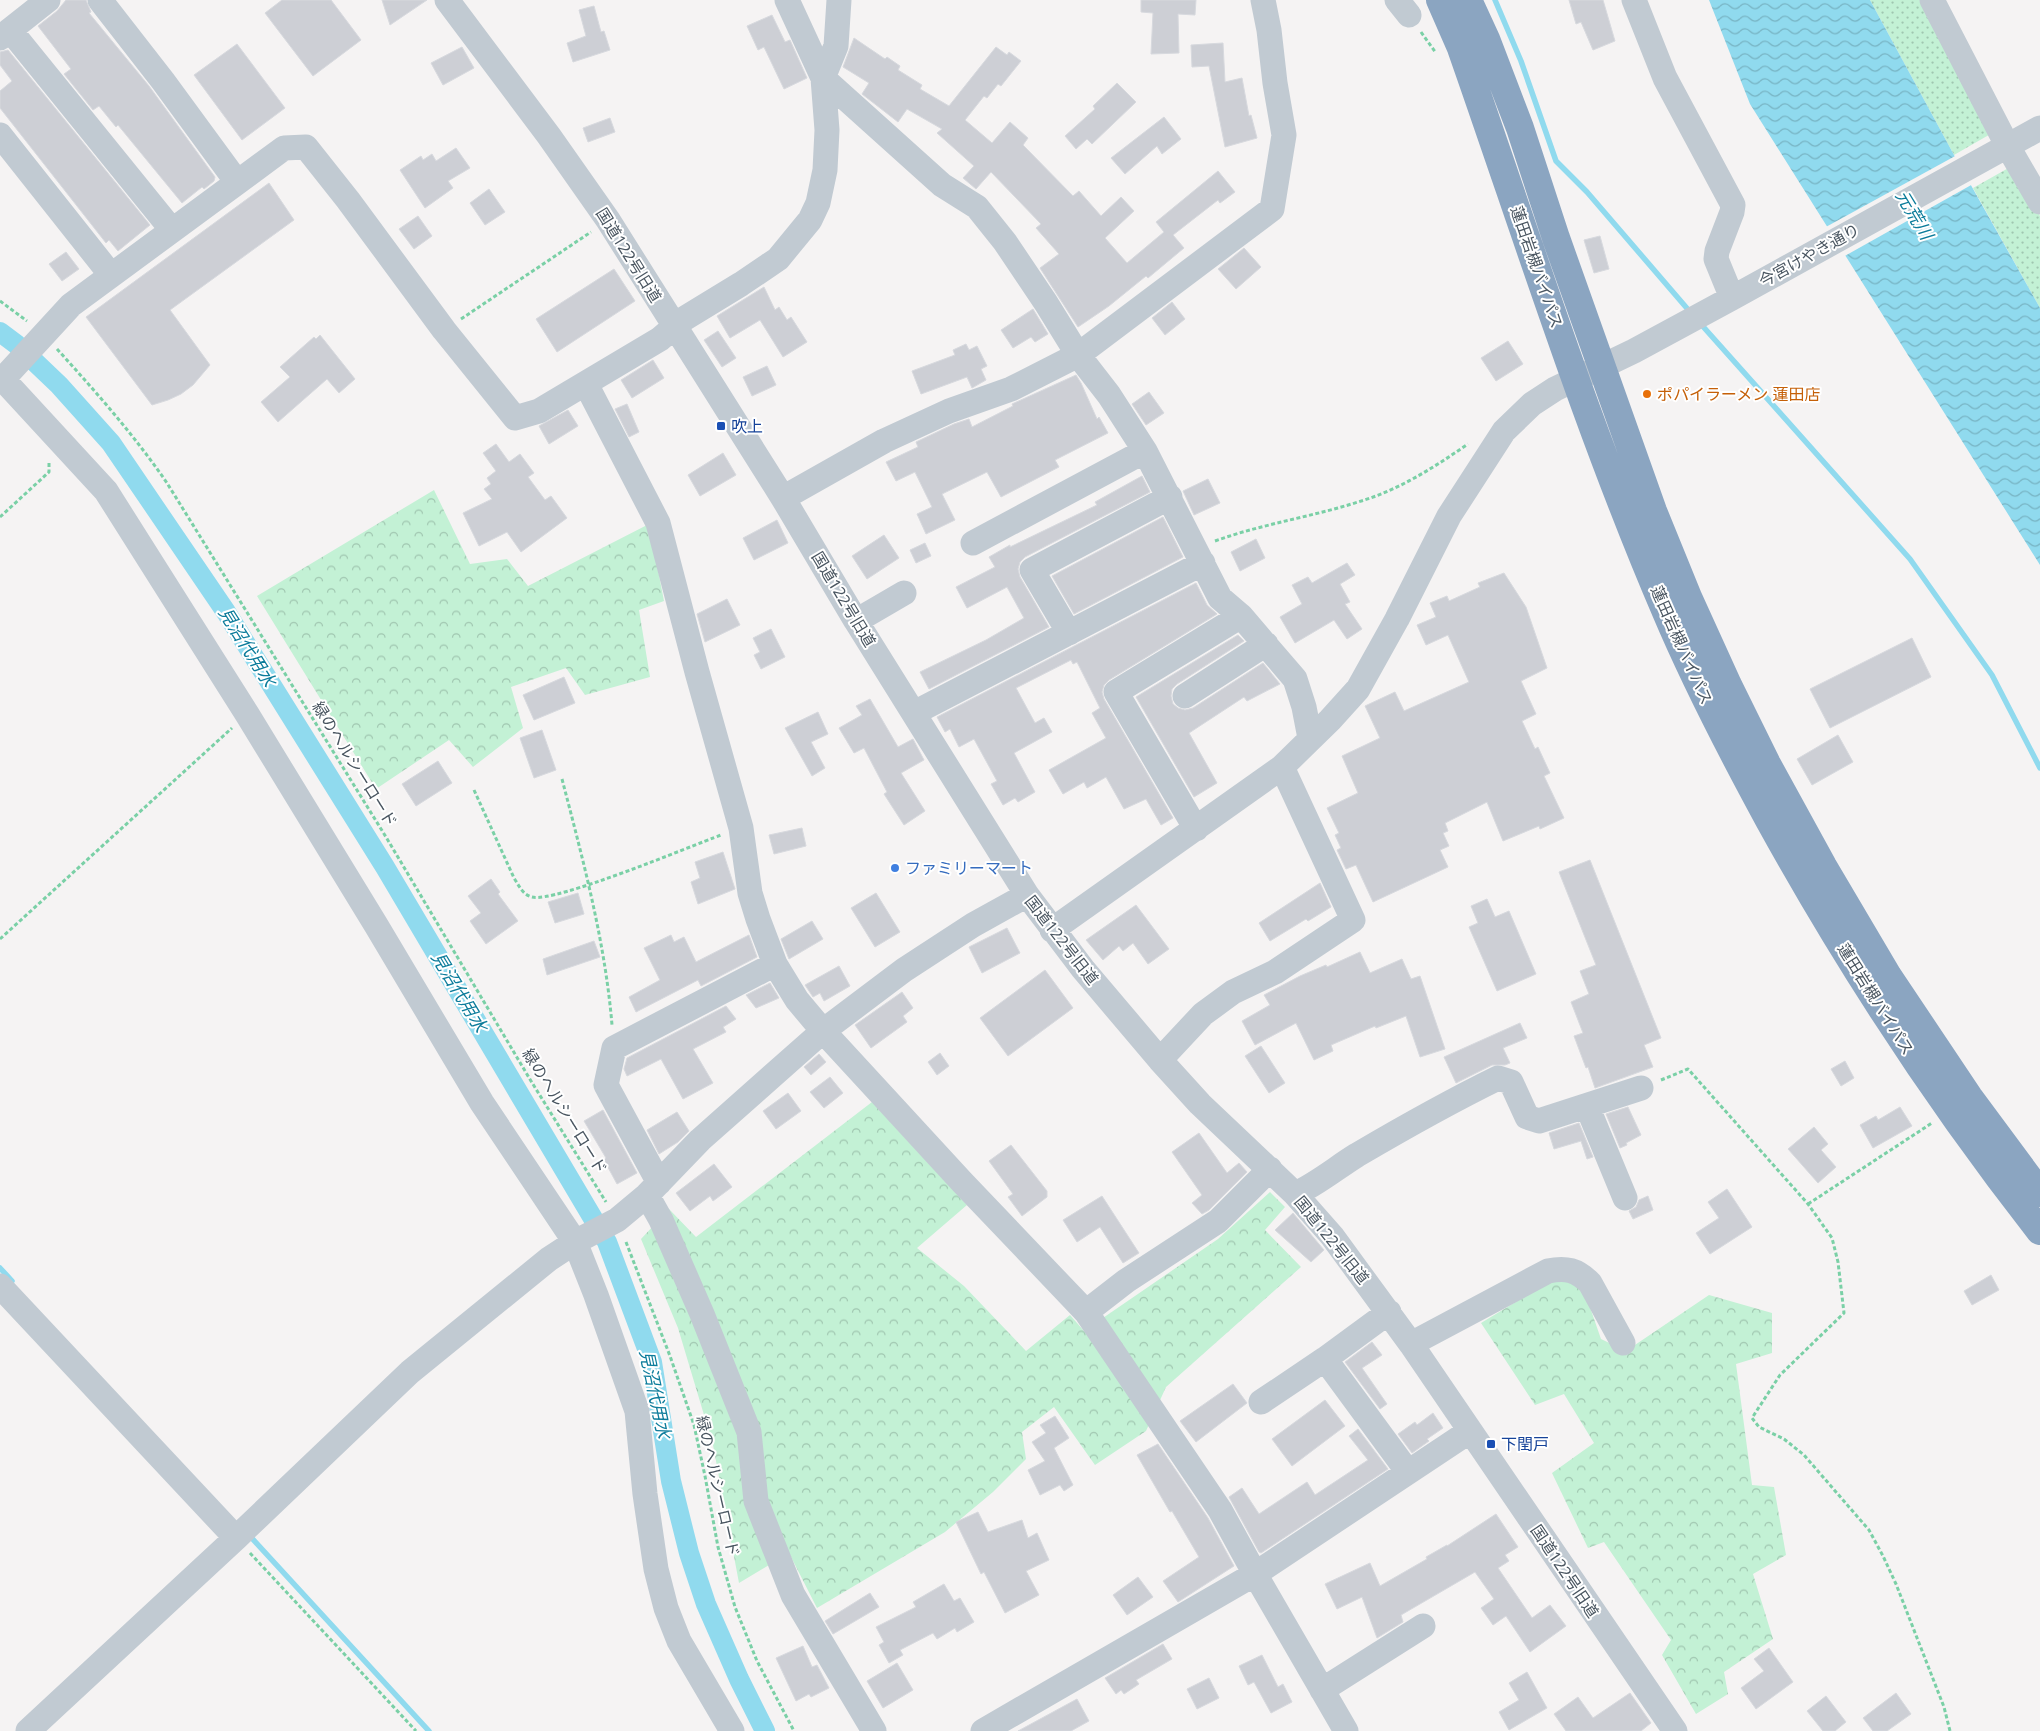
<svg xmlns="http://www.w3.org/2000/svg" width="2040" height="1731" viewBox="0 0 2040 1731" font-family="'Noto Sans','Noto Sans JP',sans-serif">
	<defs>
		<pattern id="grass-dots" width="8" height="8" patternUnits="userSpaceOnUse" patternTransform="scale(1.25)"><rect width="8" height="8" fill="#c3f1d5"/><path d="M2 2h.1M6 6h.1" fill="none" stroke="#a0c6b0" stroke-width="1.8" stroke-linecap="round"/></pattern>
		<pattern id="forest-crowns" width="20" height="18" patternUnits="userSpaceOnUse" patternTransform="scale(1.25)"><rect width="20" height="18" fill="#c3f1d5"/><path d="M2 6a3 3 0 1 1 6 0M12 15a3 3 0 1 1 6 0" fill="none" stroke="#a0c6b0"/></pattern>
		<pattern id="water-waves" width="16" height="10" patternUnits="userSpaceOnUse" patternTransform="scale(1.25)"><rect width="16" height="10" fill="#90daee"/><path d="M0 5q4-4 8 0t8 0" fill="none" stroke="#78b4c4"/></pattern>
	</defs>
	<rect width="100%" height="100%" fill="#f5f3f3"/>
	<!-- grass -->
	<path fill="url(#grass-dots)" d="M1870,0H1923L1994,132L1954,155Z
		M2012,166L2040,216V308L1973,188Z"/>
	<!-- forest -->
	<path fill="url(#forest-crowns)" d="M434,490L470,564L507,559L528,586L649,524L664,601L639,610L650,677L585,695L566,668L511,687L523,728L473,767L449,740L376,789L257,596Z
		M872,1102L967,1205L917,1248L964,1286L1026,1351L1070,1315L1084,1331L1218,1239L1270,1192L1285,1207L1265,1230L1301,1267L1166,1387L1146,1431L1095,1465L1054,1407L1022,1432L1026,1459L993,1492L945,1532L817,1608L789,1553L739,1583L713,1445L678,1328L641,1239L669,1209L696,1237Z
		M1565,1277L1584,1290L1601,1339L1626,1351L1709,1295L1772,1313V1353L1736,1364L1752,1485L1774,1487L1786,1555L1753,1574L1773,1639L1724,1672L1728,1694L1696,1714L1662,1655L1671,1640L1604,1542L1588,1548L1552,1473L1594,1443L1564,1394L1535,1405L1481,1323L1549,1282Z"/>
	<!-- water -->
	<path fill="url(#water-waves)" d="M1709,0H1870L1954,155L2040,308V565L1750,104Z"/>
	<!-- pier -->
	<path fill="#f5f3f3" d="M1957,155L1973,184L1843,257L1824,228Z"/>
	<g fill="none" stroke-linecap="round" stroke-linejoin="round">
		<!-- stream -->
		<path stroke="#90daee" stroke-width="5.5" d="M1495,0L1521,61L1556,161L1587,192L1691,313
			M1699,322L1910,559L1992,675L2040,768
			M0,1268L12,1281
			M249,1535L429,1731"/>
		<!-- canal -->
		<path stroke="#90daee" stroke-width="20" d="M0,332L16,344L59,385L111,443L226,612L385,867L607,1242L652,1362L671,1481L689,1553L706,1604L739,1679L765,1731"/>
	</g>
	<!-- building -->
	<path fill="#cdcfd5" stroke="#d7d9de" d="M66,0H86L91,12L89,13L149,86L215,177L214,181L204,189L202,187L182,203L118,125L116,127L99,106L93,110L64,74L71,69L38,26L57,11Z
		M282,0H331L361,40L313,76L265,13Z
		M382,0H427L390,25Z
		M1141,0H1196L1195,15L1178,14L1179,53L1151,54L1153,13L1141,12Z
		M1569,0H1603L1615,41L1593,50L1581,22L1576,24Z
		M594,6L601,32L604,31L610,50L573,62L567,43L586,36L579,10Z
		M772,15L785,42L790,40L807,78L784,89L764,47L758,50L747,26Z
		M854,38L885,59L887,57L900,66L898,70L922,85L920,89L949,106L996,47L1007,55L1009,52L1021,61L1001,86L998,84L987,98L984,96L965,120L992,143L1010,122L1028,138L1023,145L1073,196L1079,191L1101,216L1121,197L1134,211L1105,238L1127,263L1164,232L1156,222L1218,171L1235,192L1220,203L1218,200L1173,235L1184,248L1148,278L1146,276L1109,306L1078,327L1040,268L1059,254L1036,228L1041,224L991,172L976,189L963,178L974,166L937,133L942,129L907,109L898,122L862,94L869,83L843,67Z
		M1223,43L1225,82L1242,78L1249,116L1251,115L1257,138L1225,147L1209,66L1192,67L1191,45Z
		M237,44L285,108L242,140L194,75Z
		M462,47L474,68L443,85L431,63Z
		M8,50L150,225L118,251L109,240L106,243L0,108V91L12,81L0,65V52Z
		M1117,83L1136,102L1092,144L1087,139L1076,149L1065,136L1095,109L1093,106Z
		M1164,117L1181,139L1162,154L1157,146L1125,174L1111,158Z
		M610,118L615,132L588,142L583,128Z
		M456,148L470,168L448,181L453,188L425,208L400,170L421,156L423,160L432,154L436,161Z
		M269,183L294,220L170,310L210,365L193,385L181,394L168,400L152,405L86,317Z
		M489,189L505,212L485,225L470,203Z
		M418,216L432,236L414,249L399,229Z
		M1600,236L1609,269L1594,273L1584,240Z
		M1244,248L1261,267L1236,289L1218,269Z
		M66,252L79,269L62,281L49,264Z
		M614,269L635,301L557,352L536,319Z
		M764,287L775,310L779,307L787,320L791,317L807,342L783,357L760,320L730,338L717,316Z
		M1172,302L1185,319L1165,335L1152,318Z
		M1033,309L1048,334L1035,342L1031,337L1013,348L1001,330Z
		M718,331L736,358L722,367L704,340Z
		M320,335L355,379L339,393L327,379L278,422L261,402L290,377L280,367L314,337L316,339Z
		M1508,341L1523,364L1496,381L1481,358Z
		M966,344L969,350L977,346L987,366L981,369L986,380L972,388L967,377L921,394L912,371L955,355L953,350Z
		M653,360L664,378L632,398L621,380Z
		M767,366L776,385L752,396L743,377Z
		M1076,375L1081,383L1097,419L1099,417L1108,433L1055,460L1059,467L1001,497L987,472L942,494L955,520L926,534L917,514L932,507L915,472L896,481L886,462L918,447L916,442L954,424L969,419L972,427L1013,406L1012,404Z
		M1149,392L1164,413L1146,425L1132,404Z
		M627,404L639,432L629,437L615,409Z
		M568,410L578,426L549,444L539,426Z
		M496,444L509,462L520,454L534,473L528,477L545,500L551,496L567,518L521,552L507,532L479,546L463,513L492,499L484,489L491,484L487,478L496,471L483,453Z
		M723,453L736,475L700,496L688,475Z
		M1142,476L1150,492L1025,557L1020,562L1018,569L1020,577L1049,627L929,689L920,672L986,640L1024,618L1007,587L967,608L956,587L995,567L989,557L1010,545V547L1097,505L1095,502Z
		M1208,479L1220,503L1194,515L1183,491Z
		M1163,517L1183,557L1074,614L1052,576Z
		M777,520L788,543L754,560L743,538Z
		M884,535L899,558L867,579L852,556Z
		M1256,539L1265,558L1240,571L1231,552Z
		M925,543L931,556L916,563L910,550Z
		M1347,563L1355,575L1340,584L1350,602L1345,604L1362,629L1347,639L1334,620L1295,643L1280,617L1302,604L1292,585L1308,577L1312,583Z
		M1504,573L1526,607L1547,668L1521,681L1536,714L1522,721L1535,749L1538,747L1550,773L1544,776L1564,818L1540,829L1539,826L1503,841L1487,802L1445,823L1448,831L1443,833L1449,846L1440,850L1448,867L1373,902L1356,865L1346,869L1337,850L1341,848L1335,835L1339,833L1327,808L1358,793L1342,756L1380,738L1365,706L1395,692L1404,711L1469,682L1448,635L1426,645L1417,625L1436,617L1430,603L1447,596L1449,601L1480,587L1478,583Z
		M1196,583L1207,605L1217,614L1109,680L1104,685L1102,692L1104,699L1173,818L1161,825L1146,799L1124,809L1106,777L1087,788L1084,782L1063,794L1049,770L1106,738L1092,713L1100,708L1077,662L1073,664L1071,660L1016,688L1035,723L1044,718L1052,732L1014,753L1035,792L1018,802L1015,798L1003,805L991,784L997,781L974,739L959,747L950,729L945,732L937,717Z
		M727,599L740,625L705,642L697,614Z
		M771,629L785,657L761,669L754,655L760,652L753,638Z
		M1238,635L1244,641L1177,684L1172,689L1171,696L1173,704L1178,708L1185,710L1193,708L1263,663L1280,684L1247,701L1244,697L1189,733L1217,783L1194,797L1136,697Z
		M1912,638L1931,677L1830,728L1810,689Z
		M564,677L575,703L534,720L523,695Z
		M870,699L898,747L913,739L924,760L901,773L925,811L904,825L884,794L887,792L864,748L854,753L839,728L862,715L856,706Z
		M818,712L828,734L811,742L825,768L812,776L785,728Z
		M542,730L556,770L534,778L520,738Z
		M1838,735L1853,762L1812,785L1797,759Z
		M438,761L452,783L416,806L402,784Z
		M802,828L806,846L774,854L769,835Z
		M723,852L735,889L698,904L691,882L700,878L695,862Z
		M1590,860L1661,1038L1644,1045L1653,1067L1595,1088L1588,1067L1586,1068L1574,1036L1583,1033L1571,1002L1589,994L1580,971L1596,965L1559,872Z
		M491,879L500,892L498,894L518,921L486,944L470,921L481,913L468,896Z
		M1320,883L1331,907L1308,921L1306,919L1270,941L1259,923Z
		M578,893L584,914L555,923L548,902Z
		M876,893L900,932L875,947L851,908Z
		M1487,899L1495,917L1509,911L1536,974L1497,991L1469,927L1478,923L1471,906Z
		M1136,905L1169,949L1148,964L1133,943L1123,951L1119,946L1103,960L1086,940Z
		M812,921L823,939L789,959L781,939Z
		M1007,928L1020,953L982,973L969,947Z
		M671,935L674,942L684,937L696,962L749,935L757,957L701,986L698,980L636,1012L629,997L660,980L644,948Z
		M594,941L600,957L547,975L543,959Z
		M1360,952L1370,973L1402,959L1411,979L1420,976L1445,1049L1420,1057L1406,1016L1376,1028L1375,1026L1331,1045L1333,1051L1314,1060L1296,1023L1255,1045L1242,1021L1270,1005L1264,995L1300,976L1326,965L1327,967Z
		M839,966L850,986L824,1001L820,993L813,997L805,985Z
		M1045,970L1073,1008L1008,1056L980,1018Z
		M770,983L779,998L756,1008L746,995Z
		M902,992L913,1008L903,1016L907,1022L871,1048L855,1025Z
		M726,1006L736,1019L723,1027L726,1032L693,1049L713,1083L683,1099L661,1059L627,1076L624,1069L627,1058Z
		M1520,1023L1527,1038L1503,1048L1510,1063L1505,1065H1492L1456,1083L1444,1057Z
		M1261,1046L1285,1083L1269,1093L1245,1056Z
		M940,1053L949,1066L937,1075L928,1062Z
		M819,1054L826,1062L811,1075L804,1067Z
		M1845,1061L1854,1078L1841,1086L1831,1069Z
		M830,1077L843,1093L824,1108L810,1092Z
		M788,1093L801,1111L776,1129L763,1111Z
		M1628,1107L1641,1135L1626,1143L1627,1145L1620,1148L1606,1114Z
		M1900,1107L1912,1126L1873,1148L1860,1125L1876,1116L1878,1120Z
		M603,1110L637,1173L617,1184L604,1160L606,1158L584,1121Z
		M677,1112L689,1131L678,1142L659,1154L647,1130Z
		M1579,1123L1593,1157L1587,1159L1581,1141L1554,1149L1549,1133Z
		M1814,1127L1828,1144L1821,1150L1836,1167L1818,1183L1788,1149Z
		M1199,1133L1227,1173L1239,1163L1247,1172L1209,1210L1202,1214L1192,1203L1202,1195L1172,1152Z
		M1011,1145L1047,1191V1197L1022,1216L1008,1197L1013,1194L989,1161Z
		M714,1164L732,1187L713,1201L710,1196L690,1211L676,1193Z
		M1727,1189L1752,1227L1710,1254L1696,1233L1719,1218L1708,1202Z
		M1102,1196L1139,1253L1123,1263L1100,1227L1077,1242L1063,1220Z
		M1648,1196L1653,1210L1633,1219L1629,1211L1636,1207L1639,1200Z
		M1293,1213L1324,1250L1311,1262L1275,1230Z
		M1991,1275L1999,1290L1972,1305L1964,1291Z
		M1372,1342L1382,1355L1362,1368L1387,1404L1380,1409L1345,1362Z
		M1233,1384L1247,1403L1196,1442L1180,1421Z
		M1325,1400L1345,1426L1292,1466L1272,1439Z
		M1433,1413L1443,1428L1427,1439L1429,1441L1412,1453L1398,1434L1415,1422L1417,1425Z
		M1055,1416L1069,1438L1054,1448L1073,1485L1064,1491L1060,1485L1040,1495L1028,1470L1045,1461L1032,1442L1046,1433L1040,1425Z
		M1358,1429L1388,1469L1261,1553L1259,1552L1229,1497L1242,1488L1259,1514L1307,1482L1315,1495L1368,1460L1349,1436Z
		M1158,1444L1208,1518L1234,1566L1178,1602L1163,1581L1199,1557L1172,1511L1170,1512L1137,1455Z
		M978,1512L988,1532L1022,1520L1028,1538L1037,1533L1049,1560L1026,1571L1039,1595L1005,1613L984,1572L981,1574L956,1522Z
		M1496,1514L1518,1547L1505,1555L1509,1561L1498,1568L1532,1618L1550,1605L1566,1626L1530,1652L1506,1616L1493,1625L1481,1608L1494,1599L1475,1572L1401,1615L1403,1622L1377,1638L1362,1597L1337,1609L1325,1584L1370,1563L1380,1586L1427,1559L1426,1557L1447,1545V1546Z
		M1138,1577L1153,1597L1127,1615L1113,1595Z
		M944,1584L954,1601L960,1598L974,1622L957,1632L955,1628L937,1639L933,1633L900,1650L903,1655L889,1663L879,1645L884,1642L876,1627L916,1607L913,1602Z
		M870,1593L879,1607L833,1634L825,1621Z
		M1163,1644L1172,1659L1136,1680L1139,1684L1124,1694L1121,1690L1116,1694L1105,1678Z
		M803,1646L812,1667L817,1665L829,1688L811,1697L809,1694L796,1701L776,1658Z
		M1769,1648L1793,1682L1756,1709L1741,1688L1764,1671L1754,1659Z
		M1262,1655L1278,1687L1283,1684L1292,1702L1271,1713L1254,1682L1248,1685L1239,1666Z
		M897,1663L913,1690L883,1708L867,1681Z
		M1527,1672L1547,1708L1509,1730L1499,1712L1519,1700L1509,1683Z
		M1209,1678L1219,1698L1197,1709L1187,1689Z
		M1630,1693L1651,1723L1641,1731H1566L1554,1714L1578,1697L1593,1718Z
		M1896,1693L1911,1714L1887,1731H1873L1863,1718Z
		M1826,1696L1846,1722L1835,1731H1823L1807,1711Z
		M1077,1699L1089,1721L1071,1731H1018Z"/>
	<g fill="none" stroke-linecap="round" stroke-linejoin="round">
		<!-- path -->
		<path stroke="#7ad0a6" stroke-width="3" stroke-dasharray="4 2.5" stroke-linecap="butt" d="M1421,32L1436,53
			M0,301L27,321
			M461,319L591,232
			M57,349C96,392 134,435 167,483L386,837L531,1081L606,1202
			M0,517L49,472V462
			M1215,541C1262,524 1311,517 1358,502C1399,490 1433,468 1468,444
			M562,779C583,860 605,941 612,1025
			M474,790L514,878C519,886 523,895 532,897C555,903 691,846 721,835
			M0,939L232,728
			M1661,1080L1688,1069L1808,1204L1832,1238L1838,1262L1844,1313L1780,1375L1752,1418L1759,1427L1784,1439L1804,1455L1869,1530L1883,1556L1896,1584L1944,1707L1950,1731
			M1808,1204L1932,1123
			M626,1242L670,1356L694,1425L705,1476L718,1547L735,1607L757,1661L794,1731
			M250,1553L416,1731"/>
		<!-- minor -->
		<path stroke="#c1cad2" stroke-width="25" d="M100,0L163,81L237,182
			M447,0L549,136L608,220L783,498L856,621L1027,895L1083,969L1160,1060L1200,1104L1295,1194L1332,1236L1411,1344L1675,1731
			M839,0L836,46L823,78L942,185L977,207L1005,242L1046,303L1078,355L1109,395L1145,451L1220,598L1241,616L1295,679L1304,707L1310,738
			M1397,0L1409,15
			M1634,0L1665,78L1733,205L1732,212L1717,251L1716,259L1732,298
			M1932,0L2007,145L2040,202
			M10,30L172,230
			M0,38L48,0
			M0,135L111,275
			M0,376L106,491L247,714L376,925L482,1103L575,1242L596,1295L637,1411L645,1494L656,1569L666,1608L679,1641L732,1731
			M3,379L71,305L284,148L306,147L348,200L444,330L515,418L539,411L660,339L682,320L741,284L778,259L810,220L818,203L825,170L827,130L823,78L787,0
			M586,384L658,523L697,672L741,828L750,893L758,919L775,964L797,1000L823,1031L962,1182L1086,1312L1220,1510L1255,1574L1346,1731
			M783,498L884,441L949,411L1011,389L1078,355L1272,209L1284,135L1275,83L1269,30L1263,0
			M973,543L1145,451
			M856,621L904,593
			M1069,633L1032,570L1170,497
			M1185,696L1266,644
			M914,713L1203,563
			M1196,829L1116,692L1241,616
			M1052,930L1282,767L1330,720L1358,689L1397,619L1449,516L1504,431L1532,404L1555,389L1634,351L1732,298L2040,128
			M1160,1060L1203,1014L1233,992L1275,972L1353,920L1282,767
			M1587,1106L1625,1198
			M659,1183L606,1085L614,1048L775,964
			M1295,1194C1317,1184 1336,1168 1357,1155C1403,1128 1449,1102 1498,1078L1511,1082L1527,1117L1539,1121L1641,1088
			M647,1195L661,1220L702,1314L749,1432L756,1501L793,1595L874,1731
			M0,1286L236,1538
			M1086,1312L1126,1281L1218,1221L1270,1169
			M1389,1312L1325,1359L1408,1472
			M1411,1344L1548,1271C1566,1267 1577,1270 1590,1283L1623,1343
			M1261,1402L1325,1359
			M1322,1690L1423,1626
			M28,1731L236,1538L410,1372L549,1259L575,1242L617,1220L647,1195L700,1140L823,1031L904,970L973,925L1027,895
			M983,1731L1255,1574L1470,1431"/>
		<!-- highway -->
		<path stroke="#8ba5c1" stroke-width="28" d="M1440,0L1461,48C1527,236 1587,428 1666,612C1696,683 1732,752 1769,820C1849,965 1938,1101 2040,1231
			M1468,0L1486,39L1520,128L1556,238L1653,511L1688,597L1728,685L1767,764L1823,866L1888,976L1969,1097L2040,1193"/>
	</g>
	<!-- markers -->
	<circle fill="#e8710a" stroke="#fff" stroke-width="2" cx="1647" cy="394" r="5"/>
	<g fill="#1a4fb4" stroke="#fff" stroke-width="2">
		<rect x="716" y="421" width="10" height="10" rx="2.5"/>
		<rect x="1486" y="1439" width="10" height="10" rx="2.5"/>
	</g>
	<circle fill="#3f7fe0" stroke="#fff" stroke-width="2" cx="895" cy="868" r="5"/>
	<g text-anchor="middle" stroke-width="4" stroke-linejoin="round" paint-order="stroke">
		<!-- street labels -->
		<g font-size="16" fill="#4a5661" stroke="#fff">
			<text transform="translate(629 255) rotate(58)" y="6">国道122号旧道</text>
			<text transform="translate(1809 255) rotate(-29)" y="6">今宮けやき通り</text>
			<text transform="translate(1537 267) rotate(71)" y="6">蓮田岩槻バイパス</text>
			<text transform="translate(844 599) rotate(59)" y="6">国道122号旧道</text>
			<text transform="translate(1682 645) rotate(66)" y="6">蓮田岩槻バイパス</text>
			<text transform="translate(355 764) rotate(58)" y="6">緑のヘルシーロード</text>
			<text transform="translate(1062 940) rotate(52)" y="6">国道122号旧道</text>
			<text transform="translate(1876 999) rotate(58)" y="6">蓮田岩槻バイパス</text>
			<text transform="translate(565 1111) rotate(58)" y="6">緑のヘルシーロード</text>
			<text transform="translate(1332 1240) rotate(51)" y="6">国道122号旧道</text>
			<text transform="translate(718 1486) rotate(77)" y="6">緑のヘルシーロード</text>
			<text transform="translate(1565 1571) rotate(56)" y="6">国道122号旧道</text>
		</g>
		<!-- food labels -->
		<g font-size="16" fill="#c56008" stroke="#fff" text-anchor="start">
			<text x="1657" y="400">ポパイラーメン 蓮田店</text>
		</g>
		<!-- transit labels -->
		<g font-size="16" fill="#164399" stroke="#fff" text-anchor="start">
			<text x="731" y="432">吹上</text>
			<text x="1501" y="1450">下閏戸</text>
		</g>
		<!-- shop labels -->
		<g font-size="16" fill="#366cbe" stroke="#fff" text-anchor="start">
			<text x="905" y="874">ファミリーマート</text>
		</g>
		<!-- water labels -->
		<g font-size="18" font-style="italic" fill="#0c7c9b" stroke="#fff">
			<text transform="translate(1914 215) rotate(59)" y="6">元荒川</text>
			<text transform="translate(247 647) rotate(58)" y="6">見沼代用水</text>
			<text transform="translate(459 992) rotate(59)" y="6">見沼代用水</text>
			<text transform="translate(655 1394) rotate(78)" y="6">見沼代用水</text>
		</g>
	</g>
</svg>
